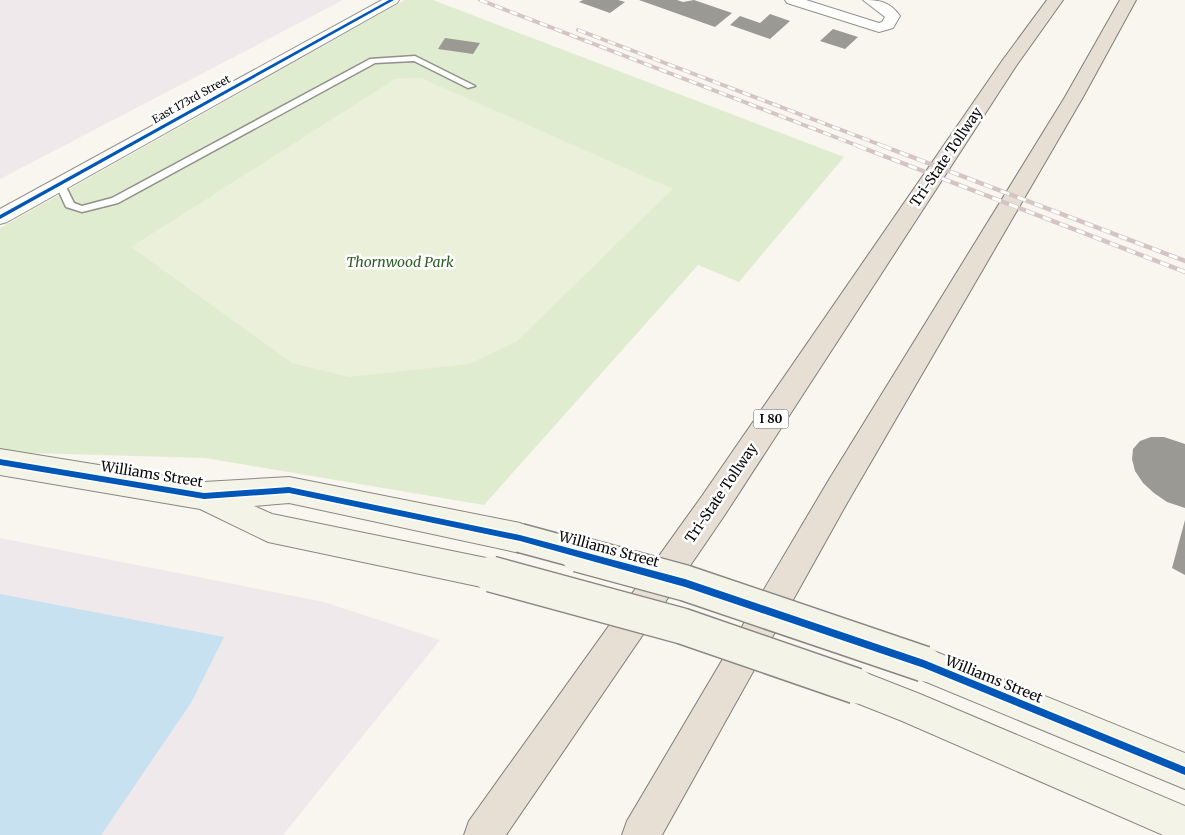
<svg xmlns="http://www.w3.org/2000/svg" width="1185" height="835" viewBox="0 0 1185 835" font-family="Merriweather,serif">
	<rect width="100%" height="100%" fill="#f8f6ee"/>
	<!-- industrial -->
	<path fill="#efe9eb" d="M0,0H343L0,179Z
		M0,538L324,602L440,640L283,835H0Z"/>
	<!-- green -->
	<path fill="#e0eccf" d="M405,0H433L844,157L739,282L698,265L484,505L205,458L31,453L0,450V228Z"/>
	<!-- pitch -->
	<path fill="#eaf0d9" d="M421,78L673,189L516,342L469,364L349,377L292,363L131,247L395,79Z"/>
	<!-- water -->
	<path fill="#c7e1f0" d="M0,594L224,637L191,703L101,835H0Z"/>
	<!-- building -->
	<path fill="#9b9994" d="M583,0H618L625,2L610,13L579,2Z
		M639,0H677L683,2L694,0L732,13L715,27Z
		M770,14L790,21L770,39L730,25L740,16L760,23Z
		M833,29L858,37L845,49L820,41Z
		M445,38L480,43L473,54L438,49Z
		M1151,437H1164L1185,444V508L1167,502L1154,493L1143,483L1135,471L1132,459L1133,449L1140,441Z
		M1185,520V575L1172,568Z"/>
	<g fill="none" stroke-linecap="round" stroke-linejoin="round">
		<defs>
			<path id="lane" d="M415,56L475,86L468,88L414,61L375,63L118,203L82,212L66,207L55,183L57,181H63L74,203L82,206L112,198L370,59Z"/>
			<path id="street" d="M382,0H399L397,3L7,222L0,224V209Z
				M785,0H806L879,23L882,22L885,17L863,0C880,0 890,2 900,16L893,28L879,32L787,3Z"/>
			<path id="secondary" d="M0,449L204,482L289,477L520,523L531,528L535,538L531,548L520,553L289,503L254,506L272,514L491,559L502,563L507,574L502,585L491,589L268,542L200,509L0,475Z
				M924,647L1185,753V789L912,676L907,664L912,652Z
				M856,669L920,694L1185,806V835H1163L902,721L844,698L839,686L844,674Z"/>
			<path id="highway" d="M1047,0H1063L1016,66L724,516L506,835H464L469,821L702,496L1002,61Z
				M1120,0H1136L1083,97L847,503L662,835H622L627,821L827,483L1065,97Z"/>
		</defs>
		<!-- lane casing -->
		<use href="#lane" stroke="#91908d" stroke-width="3"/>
		<!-- street casing -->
		<use href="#street" stroke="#91908d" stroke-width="2"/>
		<!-- secondary casing -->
		<use href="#secondary" stroke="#888783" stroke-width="2"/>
		<!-- highway casing -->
		<use href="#highway" stroke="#7e7e7a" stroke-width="2"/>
		<!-- lane -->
		<use href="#lane" fill="#fefefc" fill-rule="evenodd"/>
		<!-- street -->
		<use href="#street" fill="#fefefc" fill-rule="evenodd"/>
		<!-- secondary -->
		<use href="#secondary" fill="#f4f3e8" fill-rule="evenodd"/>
		<!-- highway -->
		<use href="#highway" fill="#e7ded4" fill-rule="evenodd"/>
		<defs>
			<path id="rail-far1" d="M480,0L861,147
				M578,30L886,147"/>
			<path id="rail" d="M858,146L1185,272
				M883,146L1185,261"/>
		</defs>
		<!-- rail-far1 casing -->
		<use href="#rail-far1" stroke="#d4c5c4" stroke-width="4"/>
		<!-- rail casing -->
		<use href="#rail" stroke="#d4c5c4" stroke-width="4.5"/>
		<!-- rail-far1 -->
		<use href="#rail-far1" stroke="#fff" stroke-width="2.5" stroke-dasharray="8" stroke-linecap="butt"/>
		<!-- rail -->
		<use href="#rail" stroke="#fff" stroke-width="3" stroke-dasharray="9" stroke-linecap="butt"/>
		<defs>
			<path id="secondary-bridge-far1" d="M520,538L583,555"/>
			<path id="secondary-bridge" d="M578,554L685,583L924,664
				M491,574L682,626L856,686"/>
		</defs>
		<!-- secondary-bridge-far1 casing -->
		<use href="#secondary-bridge-far1" stroke="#888783" stroke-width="31" stroke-linecap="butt"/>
		<!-- secondary-bridge casing -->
		<use href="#secondary-bridge" stroke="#888783" stroke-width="38" stroke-linecap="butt"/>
		<!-- secondary-bridge-far1 -->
		<use href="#secondary-bridge-far1" stroke="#f4f3e8" stroke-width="28"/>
		<!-- secondary-bridge -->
		<use href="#secondary-bridge" stroke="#f4f3e8" stroke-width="35"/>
		<defs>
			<path id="cycleway" d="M389,0H394L0,219V215Z
				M0,459L204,493L289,487L520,535L685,579L924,660L1185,767V775L924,668L685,587L520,541L289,493L204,499L0,465Z"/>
		</defs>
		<!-- cycleway casing -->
		<use href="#cycleway" stroke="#fff" stroke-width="3"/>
		<!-- cycleway -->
		<use href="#cycleway" fill="#0057b8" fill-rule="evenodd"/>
	</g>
	<g text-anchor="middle" stroke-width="5" stroke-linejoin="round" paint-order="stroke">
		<!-- far-street labels -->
		<g font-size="11" fill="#0a0a0a" stroke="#fff">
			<text transform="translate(191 99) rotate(-29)" y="4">East 173rd Street</text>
		</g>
		<!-- shield labels -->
		<rect fill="#fff" stroke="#545454" stroke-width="1" x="753.5" y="409.5" width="35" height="19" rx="4"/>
		<g font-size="12" font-weight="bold" fill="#0a0a0a">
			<text x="771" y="423">I 80</text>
		</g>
		<!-- street labels -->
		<g font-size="14" fill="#0a0a0a" stroke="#fff">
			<text transform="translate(946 157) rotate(-56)" y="5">Tri-State Tollway</text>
			<text transform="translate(152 474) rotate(9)" y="5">Williams Street</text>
			<text transform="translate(721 493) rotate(-56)" y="5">Tri-State Tollway</text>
			<text transform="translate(609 549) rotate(15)" y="5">Williams Street</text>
			<text transform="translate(994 679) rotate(22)" y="5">Williams Street</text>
		</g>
		<!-- park labels -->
		<g font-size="14" font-style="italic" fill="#2b5c20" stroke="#fff">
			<text x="400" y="267">Thornwood Park</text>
		</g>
	</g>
</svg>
